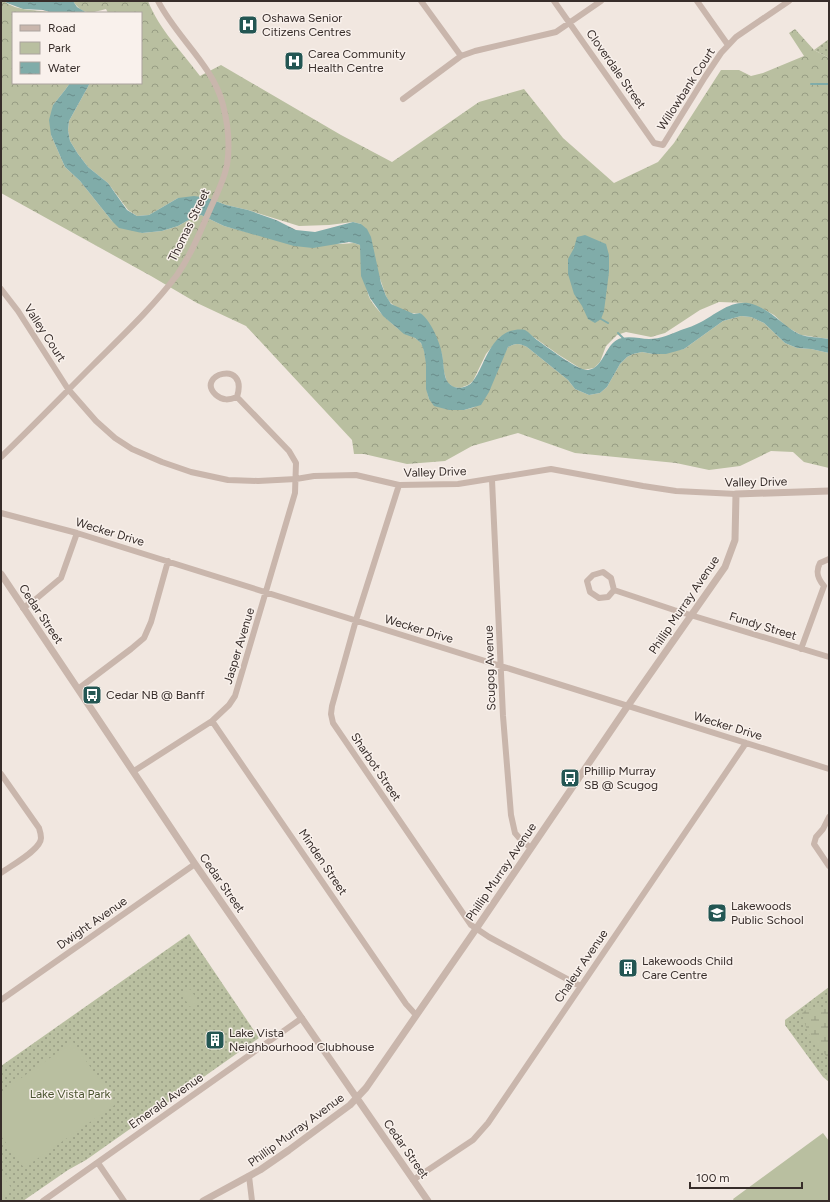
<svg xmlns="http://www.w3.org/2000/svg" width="830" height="1202" viewBox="0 0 830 1202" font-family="Figtree,sans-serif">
	<defs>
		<pattern id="green-dots" width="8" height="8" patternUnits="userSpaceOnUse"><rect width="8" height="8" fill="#b9bfa0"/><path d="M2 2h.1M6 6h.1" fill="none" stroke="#979c83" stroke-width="1.8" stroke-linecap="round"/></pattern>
		<pattern id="forest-crowns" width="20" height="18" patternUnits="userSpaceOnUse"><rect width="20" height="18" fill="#b9bfa0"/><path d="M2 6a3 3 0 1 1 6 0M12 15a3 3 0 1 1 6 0" fill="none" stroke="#979c83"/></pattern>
		<pattern id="wetland-marsh" width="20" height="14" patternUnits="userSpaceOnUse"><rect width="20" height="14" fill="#b9bfa0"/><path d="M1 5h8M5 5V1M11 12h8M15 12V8" fill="none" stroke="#979c83"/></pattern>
		<pattern id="water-ripples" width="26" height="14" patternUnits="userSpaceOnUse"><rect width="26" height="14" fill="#80aca9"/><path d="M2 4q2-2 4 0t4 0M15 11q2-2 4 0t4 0" fill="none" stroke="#6a8c8a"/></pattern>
	</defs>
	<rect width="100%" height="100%" fill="#f1e7e0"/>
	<!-- green -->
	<path fill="url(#green-dots)" d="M829,39V58L814,50Z
		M189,934L259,1038L86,1160L68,1170L23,1201H1V1066Z
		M829,987V1082L823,1077L785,1025V1020Z"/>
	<!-- forest -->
	<path fill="url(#forest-crowns)" d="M1,1H4C17,12 37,9 53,13H13V83H70L65,90L53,105L51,135L65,167L80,181L112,221L142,233L162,231L178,226L192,218L201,215L224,226L254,234L340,244L354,243L360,245C363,259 365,289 370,299C377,311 387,319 397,328C405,334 418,337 422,345C430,362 424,382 429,399L449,410H464L475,407L508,347C516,343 519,343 527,347L568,380L575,389L589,395L600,393L607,387L620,364L627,357L633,354L642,352L653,354L684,349L723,321L741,316L751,317L764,323L785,343L797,348L811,349L829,353V468L804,462L793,452L771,451L740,466L709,470L676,463L575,453L518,433L472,446L445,461L407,464L364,454H354L352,440L246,326L197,303L151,276L1,193Z
		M73,1H148C159,29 182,52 200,76L221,65L341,135L392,162L479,102L524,89L563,138L614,183L658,162L674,143L721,70H739L751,76L763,73L804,56L789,33L795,29L814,50L829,58V339L801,335L787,327L774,315L761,308L747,303L719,302L700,310L665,333L651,337L626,332L617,335L606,346L600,362L594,368L583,370L559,355L525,331L500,337L486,354L473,381L468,385L460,388L453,387L447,382L444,372L442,354L420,313C412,315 399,310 392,304C389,302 387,298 386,296L361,224L353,222L329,225L299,226L248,210L226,205L208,198H178L149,215L137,216L128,210L108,183L88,167L78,154L70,141L68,130L69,121L90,83H141V13H108L106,9C91,13 83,16 73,1Z"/>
	<!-- wetland -->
	<path fill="url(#wetland-marsh)" d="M829,1007V1060C824,1052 818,1047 813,1040C807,1033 804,1021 802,1013L806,1010Z"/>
	<!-- pitch -->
	<path fill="#b9bfa0" d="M190,989L198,1001L190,1007L182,995Z
		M73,1042L116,1104L24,1168L1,1136V1092Z
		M823,1133L829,1141V1201H734L733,1199Z
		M1,1173L12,1189L1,1196Z"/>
	<!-- water -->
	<path fill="url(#water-ripples)" d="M4,1H73L77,7L87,13H53L43,10L23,9L7,3Z
		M70,83H90L69,121L68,130L70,141L78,154L88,167L108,183L127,210L137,216L149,215L178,198L194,196L208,198L226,205L248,210L276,220L296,230L315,232L353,222L361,224L367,229L371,237L381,283L386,296L391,304L414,314L420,313C430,319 440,342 442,354C444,363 443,374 447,381C448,383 452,386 454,387C460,389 469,387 473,381C485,365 488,340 510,331C514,330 520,329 525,330C529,332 533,337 537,340C546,346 578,371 588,370C605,368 605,341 622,338C631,336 641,339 649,339C660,339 672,334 681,330C688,328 695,325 701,322C715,315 729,301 748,303C769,307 781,325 799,334C808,338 820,337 829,339V353L811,349L797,348L785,343L764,323L751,317L741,316L723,321L684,349L666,354H653L642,352L633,354L627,357L620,364L607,387L600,393L589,395L575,389L568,380L527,347C519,343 516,343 508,347L489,392L481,405L464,410H449L434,406L429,399L426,389V364L424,351L421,343L415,338L404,334L383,316L370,298L361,276L360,245L354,243L349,242L313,248L294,246L224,226L201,215L192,218L178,226L162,231L142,233L119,228L112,221L80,181L65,167L51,135L49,120L53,105L65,90Z
		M585,235L606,244L609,255V272L604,311L601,319L595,323L588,319L582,306L574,294L568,274V259L574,248L577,237Z"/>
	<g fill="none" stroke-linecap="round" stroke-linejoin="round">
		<!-- stream -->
		<path stroke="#80aca9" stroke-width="2" d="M811,84H829
			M601,319L608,323
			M618,333L624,339"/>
		<!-- minor -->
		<path stroke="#c9b6ac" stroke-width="6" d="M421,1L461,56
			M554,1L654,143L663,145L705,77L721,53L736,37L789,1
			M697,1L728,45
			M403,99L461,56L475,51L556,32L601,1
			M1,289L18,311L68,389L96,421L115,438L132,449L162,462L191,472L228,480L258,481L296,479L314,476L356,475L399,485L458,484L551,469L643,486L676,491L736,494
			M1,457C32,427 62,396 93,365C122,336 152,308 177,275C191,255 201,230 211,207C217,194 224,180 227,165C230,146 228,124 223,105C213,65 176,37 158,1
			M492,480L503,716L511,815L515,833L521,840L531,848
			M399,485L356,620L332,706L331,714L333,723L471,925L489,937L580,986
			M1,513L77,533L829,769
			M824,586C818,579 815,572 820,563L829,559
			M614,590L608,597L599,598L590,592L587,581L593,575L603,572L611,578L614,590L674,610L829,657
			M23,608L36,599L61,578L77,533
			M801,649L824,586
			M78,689L131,649L144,638L151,622L168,561
			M212,721L406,1004L416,1015
			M134,771L212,721L229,705L235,696L295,493L296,463L289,451L237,397C249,358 194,375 216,395C223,401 229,400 237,397
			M1,774L39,828C40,831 41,835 41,838C41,850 10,866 1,873
			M829,817L823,829L816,837L814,844L829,866
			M1,1000L195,864
			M98,1163L124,1201
			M249,1176L252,1201
			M413,1180L473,1140L488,1123L746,743
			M43,1201L302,1018"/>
		<!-- tertiary -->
		<path stroke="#c9b6ac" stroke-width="7" d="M1,574L195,864L428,1201
			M203,1201L260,1170L289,1150L350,1105L366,1088L476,929L627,707L725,567L735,540L736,494L829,491"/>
	</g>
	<!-- icons -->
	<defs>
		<symbol id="hospital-square" viewBox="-11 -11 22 22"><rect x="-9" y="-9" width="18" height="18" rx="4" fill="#235653" stroke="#f9f1ec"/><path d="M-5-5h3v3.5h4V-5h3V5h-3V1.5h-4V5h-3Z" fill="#fff"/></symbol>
		<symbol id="bus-square" viewBox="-11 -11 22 22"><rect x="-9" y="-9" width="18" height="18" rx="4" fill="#235653" stroke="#f9f1ec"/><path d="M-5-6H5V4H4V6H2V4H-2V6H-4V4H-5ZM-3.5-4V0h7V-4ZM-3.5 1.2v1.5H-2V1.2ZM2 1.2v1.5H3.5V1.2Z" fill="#fff"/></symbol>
		<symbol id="school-square" viewBox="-11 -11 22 22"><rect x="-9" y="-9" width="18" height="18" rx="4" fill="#235653" stroke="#f9f1ec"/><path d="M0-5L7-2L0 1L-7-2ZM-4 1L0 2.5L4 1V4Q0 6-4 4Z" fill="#fff"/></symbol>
		<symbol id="building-square" viewBox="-11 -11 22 22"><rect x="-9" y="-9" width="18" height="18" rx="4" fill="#235653" stroke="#f9f1ec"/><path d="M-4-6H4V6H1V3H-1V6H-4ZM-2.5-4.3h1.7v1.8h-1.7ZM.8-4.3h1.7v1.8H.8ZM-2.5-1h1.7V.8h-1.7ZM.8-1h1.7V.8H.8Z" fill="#fff"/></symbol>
	</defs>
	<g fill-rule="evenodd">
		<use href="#hospital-square" x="237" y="14" width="22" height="22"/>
		<use href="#hospital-square" x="283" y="50" width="22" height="22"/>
		<use href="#bus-square" x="81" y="684" width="22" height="22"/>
		<use href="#bus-square" x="559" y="767" width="22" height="22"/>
		<use href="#school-square" x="706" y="902" width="22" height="22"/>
		<use href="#building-square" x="617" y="957" width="22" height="22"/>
		<use href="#building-square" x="204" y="1029" width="22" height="22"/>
	</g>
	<g text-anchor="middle" stroke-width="3" stroke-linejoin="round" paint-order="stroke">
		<!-- poi labels -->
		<g font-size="12" fill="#372d2a" stroke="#f9f1ec" text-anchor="start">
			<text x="262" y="22">Oshawa Senior<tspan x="262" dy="14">Citizens Centres</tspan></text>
			<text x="308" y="58">Carea Community<tspan x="308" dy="14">Health Centre</tspan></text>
			<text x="106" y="699">Cedar NB @ Banff</text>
			<text x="584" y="775">Phillip Murray<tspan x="584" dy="14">SB @ Scugog</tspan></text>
			<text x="731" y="910">Lakewoods<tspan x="731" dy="14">Public School</tspan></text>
			<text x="642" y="965">Lakewoods Child<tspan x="642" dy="14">Care Centre</tspan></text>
			<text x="229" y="1037">Lake Vista<tspan x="229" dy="14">Neighbourhood Clubhouse</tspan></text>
		</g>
		<!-- street labels -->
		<g font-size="12" fill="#372d2a" stroke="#f9f1ec">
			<text transform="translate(616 69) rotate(55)" y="4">Cloverdale Street</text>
			<text transform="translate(686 89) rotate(-57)" y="4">Willowbank Court</text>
			<text transform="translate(189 225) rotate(-64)" y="4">Thomas Street</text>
			<text transform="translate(45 333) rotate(57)" y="4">Valley Court</text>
			<text transform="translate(435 472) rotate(-2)" y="4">Valley Drive</text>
			<text transform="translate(756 482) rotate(-1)" y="4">Valley Drive</text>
			<text transform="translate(110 532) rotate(17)" y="4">Wecker Drive</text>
			<text transform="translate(684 605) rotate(-56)" y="4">Phillip Murray Avenue</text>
			<text transform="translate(41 614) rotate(56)" y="4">Cedar Street</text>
			<text transform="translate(763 626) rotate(17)" y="4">Fundy Street</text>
			<text transform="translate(419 629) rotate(17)" y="4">Wecker Drive</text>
			<text transform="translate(239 646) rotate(-73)" y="4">Jasper Avenue</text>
			<text transform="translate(490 668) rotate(-92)" y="4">Scugog Avenue</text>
			<text transform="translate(728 726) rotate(17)" y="4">Wecker Drive</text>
			<text transform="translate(376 767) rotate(56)" y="4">Sharbot Street</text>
			<text transform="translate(323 862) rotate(56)" y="4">Minden Street</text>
			<text transform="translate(501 872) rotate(-56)" y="4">Phillip Murray Avenue</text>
			<text transform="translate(222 883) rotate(55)" y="4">Cedar Street</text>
			<text transform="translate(92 923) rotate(-35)" y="4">Dwight Avenue</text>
			<text transform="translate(581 966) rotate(-56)" y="4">Chaleur Avenue</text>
			<text transform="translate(166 1101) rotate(-35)" y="4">Emerald Avenue</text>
			<text transform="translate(296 1130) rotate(-36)" y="4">Phillip Murray Avenue</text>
			<text transform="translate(406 1149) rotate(55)" y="4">Cedar Street</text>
		</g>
		<!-- park labels -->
		<g font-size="12" fill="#4b5430" stroke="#f9f1ec">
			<text x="70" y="1098">Lake Vista Park</text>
		</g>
	</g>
	<!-- border -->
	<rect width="830" height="1202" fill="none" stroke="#372d2a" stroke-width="4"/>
	<!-- legend -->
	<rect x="12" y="12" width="130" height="72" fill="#f9f1ec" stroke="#aba39e"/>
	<rect x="20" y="25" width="20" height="6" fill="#c9b6ac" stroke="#aba39e"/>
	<text x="48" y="32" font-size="12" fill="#372d2a">Road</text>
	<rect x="20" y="42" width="20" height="12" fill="#b9bfa0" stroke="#aba39e"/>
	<text x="48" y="52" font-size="12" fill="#372d2a">Park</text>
	<rect x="20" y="62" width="20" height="12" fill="url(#water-ripples)" stroke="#aba39e"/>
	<text x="48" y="72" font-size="12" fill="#372d2a">Water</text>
	<!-- scale -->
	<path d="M690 1182v6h112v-6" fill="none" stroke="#372d2a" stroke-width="2"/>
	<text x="696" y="1182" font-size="12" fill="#372d2a" stroke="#f9f1ec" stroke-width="3" paint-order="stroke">100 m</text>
</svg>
